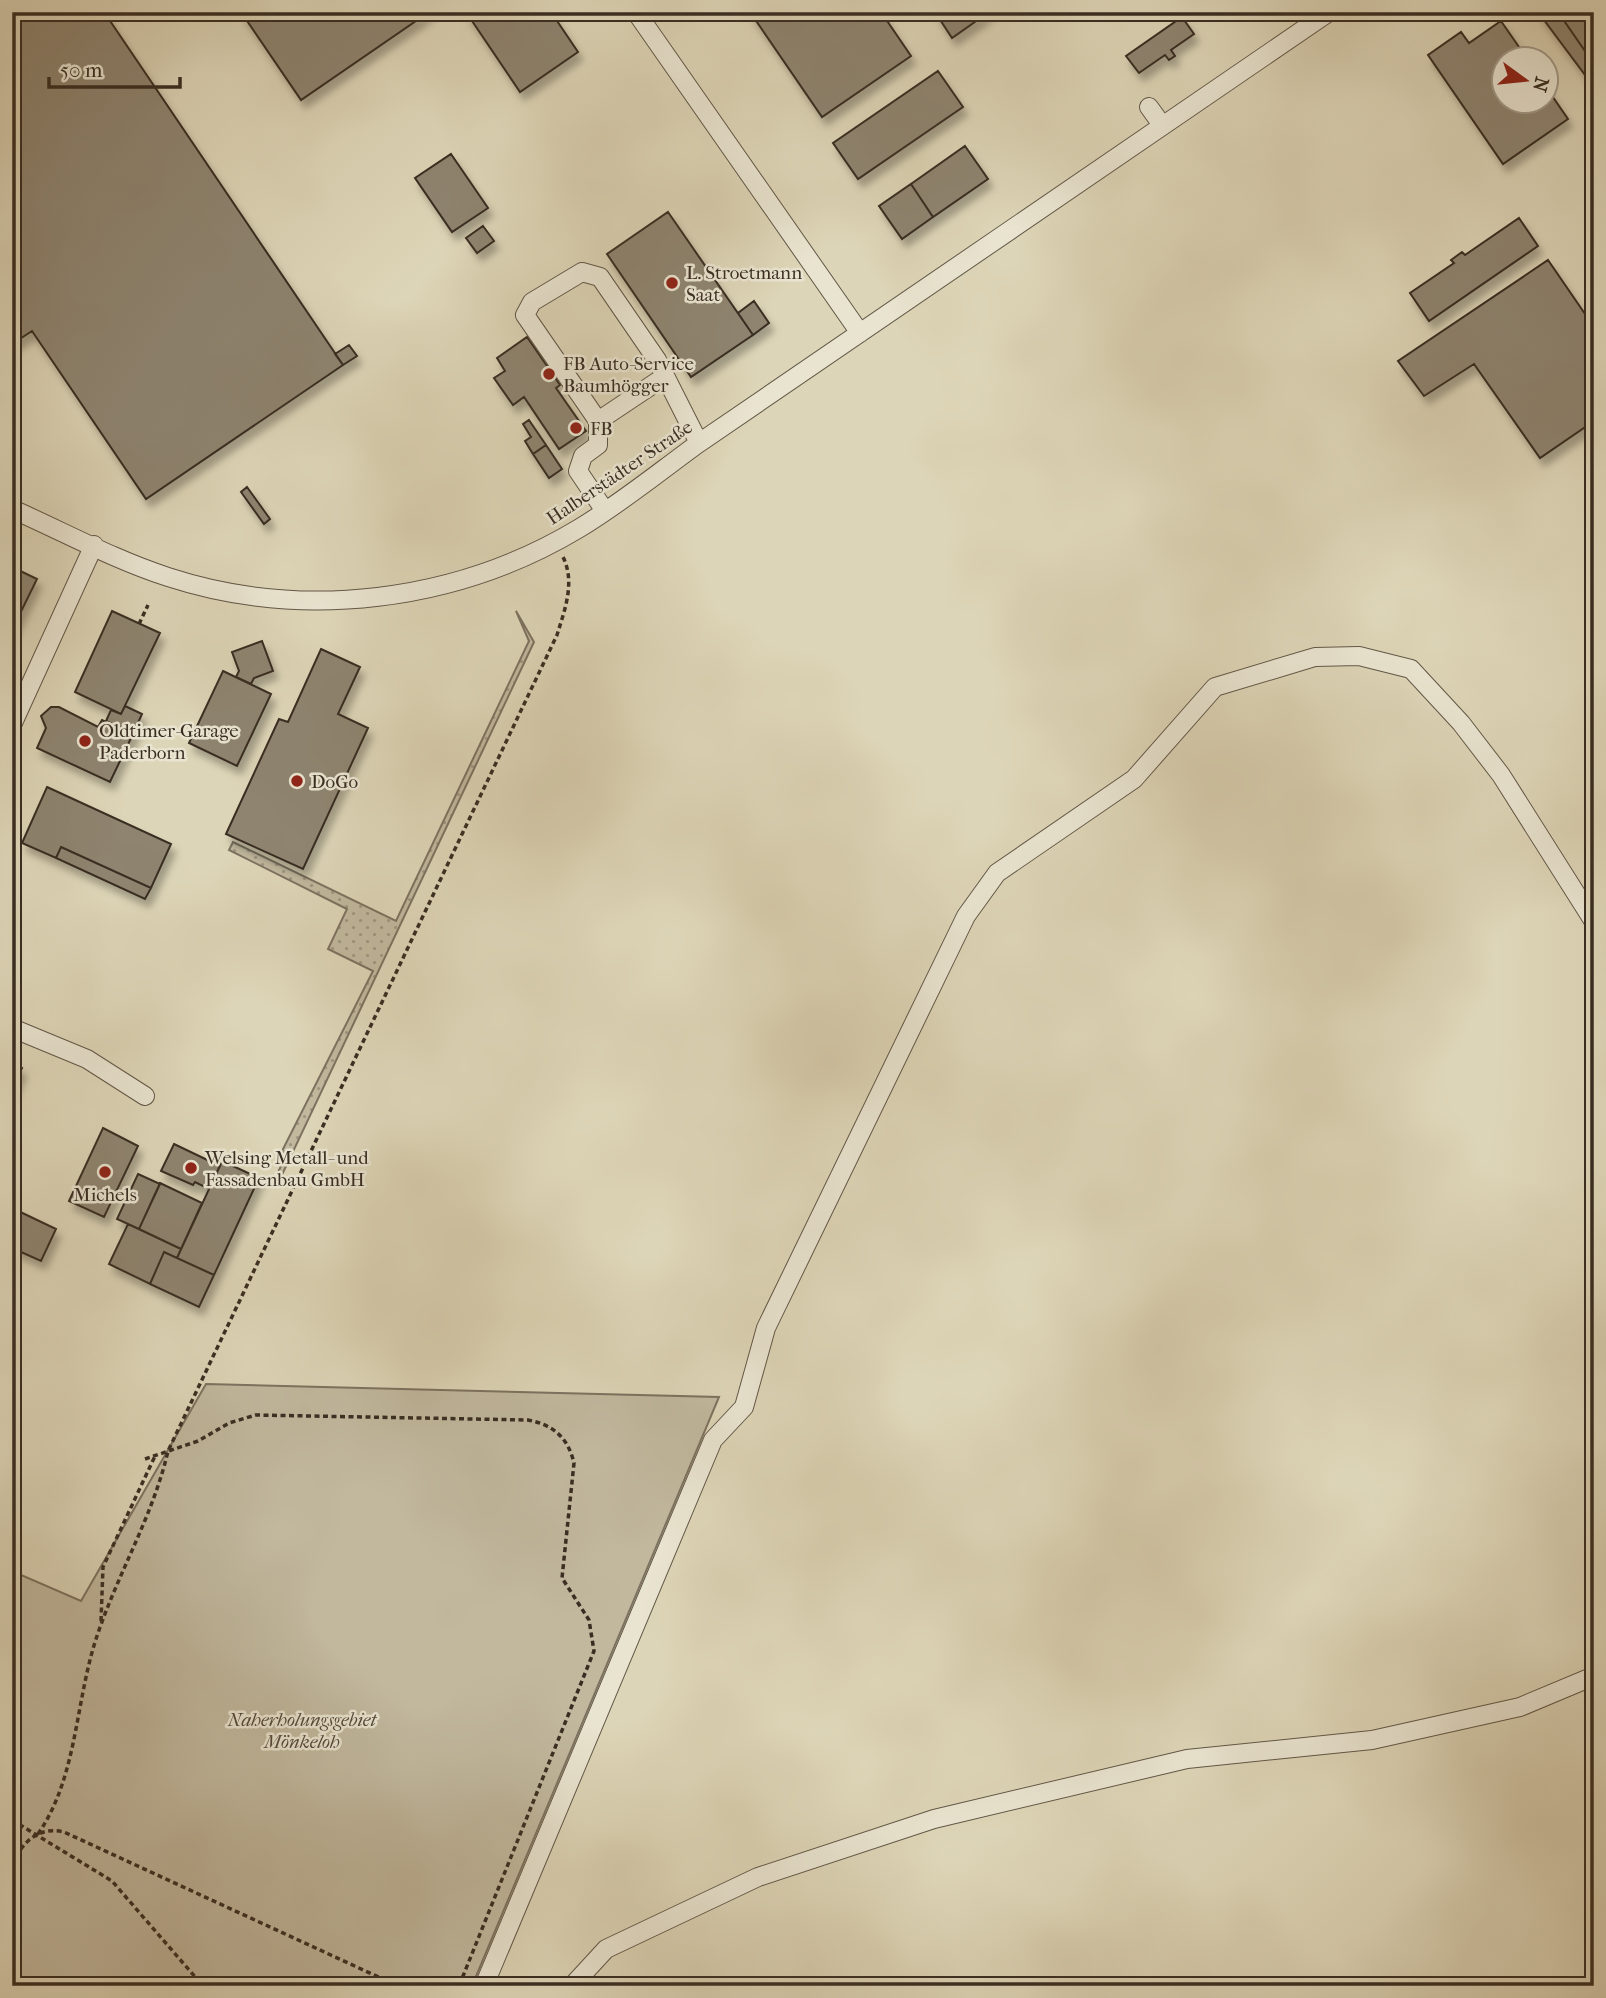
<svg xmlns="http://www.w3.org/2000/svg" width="1606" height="1998" viewBox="0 0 1606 1998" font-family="'IM FELL French Canon',serif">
	<defs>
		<pattern id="grass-dots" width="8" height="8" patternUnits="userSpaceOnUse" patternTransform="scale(1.75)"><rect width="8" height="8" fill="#c1b89e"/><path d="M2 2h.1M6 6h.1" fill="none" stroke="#9e9680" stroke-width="1.8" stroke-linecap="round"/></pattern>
		<filter id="shadow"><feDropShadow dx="4.5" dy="8" stdDeviation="3.5" flood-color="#0004"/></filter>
	</defs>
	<rect width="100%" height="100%" fill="#ddd5b7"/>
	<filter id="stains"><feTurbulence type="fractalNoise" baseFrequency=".00286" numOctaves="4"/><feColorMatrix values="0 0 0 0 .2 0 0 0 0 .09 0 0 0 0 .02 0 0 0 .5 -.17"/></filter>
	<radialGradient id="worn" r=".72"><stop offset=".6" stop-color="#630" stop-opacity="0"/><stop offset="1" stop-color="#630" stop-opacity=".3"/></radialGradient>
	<!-- grass -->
	<path fill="url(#grass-dots)" stroke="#7d7260" stroke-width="2" d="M516,611L534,642L281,1177L277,1175L283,1161L278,1159L373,971L328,949L347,909L229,850L233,842L396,921L529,641Z"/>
	<!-- park -->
	<path fill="#c1b89e" stroke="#7d7260" stroke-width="2" d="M206,1384L719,1397L472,1986H12V1571L81,1601Z"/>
	<!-- building -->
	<path fill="#8e846f" stroke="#392d22" stroke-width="2" filter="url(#shadow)" d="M12,12H104L343,365L146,499L32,331L12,344Z
		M241,12H429L301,100Z
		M466,12H551L578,52L520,92Z
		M750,12H881L911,56L822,117Z
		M935,12H989L952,38Z
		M1538,12H1558L1594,64V87Z
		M1558,12H1594V64Z
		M1182,17L1194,34L1171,50L1175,56L1169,60L1165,55L1139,73L1126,56Z
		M1501,21L1528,60H1504V102H1546V87L1568,119L1503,164L1428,55L1461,32L1469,43Z
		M938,71L963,107L858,179L833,143Z
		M965,146L988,179L933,217L911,184Z
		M451,154L488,208L452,232L415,178Z
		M911,184L933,217L902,239L879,206Z
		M668,212L753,335L691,377L607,254Z
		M1519,218L1538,246L1429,321L1410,293L1454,263L1451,260L1462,252L1465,255Z
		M483,226L494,241L477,253L466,238Z
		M1548,260L1594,327V421L1540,458L1474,364L1424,396L1398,361Z
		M754,301L769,323L753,335L738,313Z
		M527,337L560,385L556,388L586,431L559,449L524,397L513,405L494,378L505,371L497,358Z
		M349,345L357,356L343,365L335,354Z
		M529,420L546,445L533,454L525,441L531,437L523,424Z
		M546,445L562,469L549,478L533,454Z
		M247,487L270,519L264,524L241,492Z
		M12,567L37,579L12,630Z
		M112,611L160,633L121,714L75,692Z
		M262,641L273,671L254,678L251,684L236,677L239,671L232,652Z
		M321,649L360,667L338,714L368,728L303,869L226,834L279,719L288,722Z
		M223,671L271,694L237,766L189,743Z
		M125,706L142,714L133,734L106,721L111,710L121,714Z
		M51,707H59L98,727L102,720L133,734L110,782L37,748L46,728L41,716Z
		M47,787L171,844L151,888L61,847L56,858L22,843Z
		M61,847L151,888L145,899L56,858Z
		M12,1064L22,1068L12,1090Z
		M103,1128L138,1146L104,1217L69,1201Z
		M174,1144L220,1166L209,1189L195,1182L193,1185L161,1171Z
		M222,1161L259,1178L214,1275L177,1258Z
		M138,1174L160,1184L139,1229L117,1219Z
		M160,1183L202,1203L181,1249L139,1229Z
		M12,1208L56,1229L41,1261L12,1248Z
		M128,1224L181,1249L177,1258L164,1252L150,1284L109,1264Z
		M164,1252L214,1275L199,1307L150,1284Z"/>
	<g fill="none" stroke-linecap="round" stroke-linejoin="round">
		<defs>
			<path id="minor" d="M636,12L860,333
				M1149,107L1162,125
				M598,421L664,377
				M12,509C64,532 115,560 168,577C303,621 456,602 578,529C620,504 659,472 699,443L1329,12
				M605,511L578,471L583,456L598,445V421L525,315L532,302L582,272L600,277L657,360L699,443
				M12,725L94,545
				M12,1028L87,1059L145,1096
				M484,1986L713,1440L744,1407L766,1328L966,916L997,873L1134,779L1215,687L1315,657L1359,656L1411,669L1461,723L1501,775L1594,922
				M572,1986L606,1949L758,1877L934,1819L1187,1759L1372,1740L1520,1707L1594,1676"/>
		</defs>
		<!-- minor casing -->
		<use href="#minor" stroke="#625747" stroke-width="20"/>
		<!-- path -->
		<path stroke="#392d22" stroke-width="3.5" stroke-dasharray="5 3.5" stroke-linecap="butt" d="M139,624L148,605
			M145,1459L198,1441L229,1423L256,1415L528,1420C554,1425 568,1438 574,1463L562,1578L589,1620L594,1651L459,1986
			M101,1621L103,1567L155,1456
			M12,1820L112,1881L203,1986
			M38,1834C78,1776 75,1701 97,1636C118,1573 153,1516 168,1451L557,635C565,609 576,581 562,555
			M12,1864C23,1842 38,1826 64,1832L398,1986"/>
		<!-- minor -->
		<use href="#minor" stroke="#e9e4d0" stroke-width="18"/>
	</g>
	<!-- markers -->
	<g fill="#8f2418" stroke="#e9e4d0" stroke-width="2.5">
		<circle cx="672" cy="283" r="7"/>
		<circle cx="549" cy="374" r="7"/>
		<circle cx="576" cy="428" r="7"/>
		<circle cx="85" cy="741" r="7"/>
		<circle cx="297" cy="781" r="7"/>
		<circle cx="191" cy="1168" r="7"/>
		<circle cx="105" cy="1172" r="7"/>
	</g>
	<g text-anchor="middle" stroke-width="5" stroke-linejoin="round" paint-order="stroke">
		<!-- poi labels -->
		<g font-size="19" fill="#392d22" stroke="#e9e4d0" text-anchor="start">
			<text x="686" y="279">L. Stroetmann<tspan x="686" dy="22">Saat</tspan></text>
			<text x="563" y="370">FB Auto-Service<tspan x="563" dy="22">Baumhögger</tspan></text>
			<text x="590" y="435">FB</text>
			<text x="99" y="737">Oldtimer-Garage<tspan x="99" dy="22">Paderborn</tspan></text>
			<text x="311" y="788">DoGo</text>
			<text x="205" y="1164">Welsing Metall- und<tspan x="205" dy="22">Fassadenbau GmbH</tspan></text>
			<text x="105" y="1201" text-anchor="middle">Michels</text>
		</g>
		<!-- street labels -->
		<g font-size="19" fill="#392d22" stroke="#e9e4d0">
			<text transform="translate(619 472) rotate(-34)" y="7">Halberstädter Straße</text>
		</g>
		<!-- park labels -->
		<g font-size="19" font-style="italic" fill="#54493b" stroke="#e9e4d0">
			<text x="302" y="1726">Naherholungsgebiet<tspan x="302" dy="22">Mönkeloh</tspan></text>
		</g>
	</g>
	<!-- margin -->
	<rect width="1606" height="1998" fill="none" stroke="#ddd5b7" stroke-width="42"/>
	<rect x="14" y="14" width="1578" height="1970" fill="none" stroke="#392d22" stroke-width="3.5"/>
	<rect x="21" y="21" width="1564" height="1956" fill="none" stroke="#392d22" stroke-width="2"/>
	<!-- north arrow -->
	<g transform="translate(1525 80) rotate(105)"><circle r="33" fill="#e9e4d0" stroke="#a39b8a" stroke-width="2"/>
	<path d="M0-5L12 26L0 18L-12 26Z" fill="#8f2418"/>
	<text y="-10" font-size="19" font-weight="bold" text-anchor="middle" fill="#392d22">N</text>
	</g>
	<!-- scale -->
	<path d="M49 77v10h131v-10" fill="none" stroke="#392d22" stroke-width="3.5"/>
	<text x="60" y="77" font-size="21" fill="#392d22" stroke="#e9e4d0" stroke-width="5" paint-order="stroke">50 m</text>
	<rect width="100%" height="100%" filter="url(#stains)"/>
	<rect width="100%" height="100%" fill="url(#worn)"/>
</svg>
